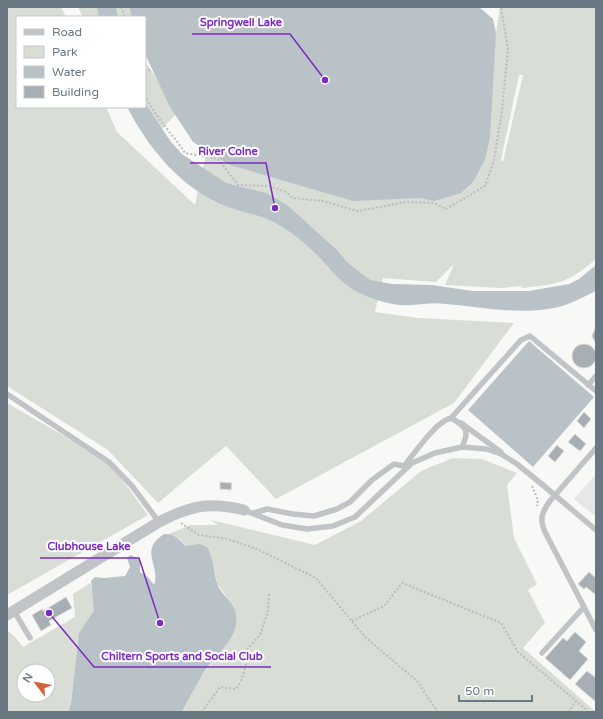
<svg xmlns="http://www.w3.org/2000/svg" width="603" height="719" viewBox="0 0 603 719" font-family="'Varela Round',sans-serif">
	<rect width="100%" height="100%" fill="#f8f8f6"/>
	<!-- built -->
	<path fill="#e6e7e6" d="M596,474V517L574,499Z"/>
	<!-- green -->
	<path fill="#d8ddd6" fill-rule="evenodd" d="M7,7H61L66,17H17V107H106L117,132L195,205L209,140L475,172L500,7H596V259C567,284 558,284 521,288L522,286L501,288L445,285L454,264L436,282L383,278L375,312L418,318L514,323L454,403L276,499L226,446L158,503L108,450L7,386ZM519,75H523L503,162L501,160Z
		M78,7H137L138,17H83Z
		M145,61L178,112L161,130L145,107Z
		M7,403L109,462L148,515L7,595Z
		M453,458L482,459L517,473L507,485L514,538L537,584L528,590L545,623L523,648L596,712H182L194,687L206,670L227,644L235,630L234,608L217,583L210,551L185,546L181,540L168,534L191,525H218L211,520L315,545L361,521L421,471Z
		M90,583L94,599V610L79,633L71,703L68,712H7V630L16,638L23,647L75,617L73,594ZM24,671H48V695H24Z"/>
	<!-- water -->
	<path fill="#b9c3c7" d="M97,7H116L118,17H99Z
		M129,7H479L493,19L496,33L490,137L485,160L473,182L461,193L434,201L421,198L353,201L230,165L193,142L170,107L145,54V17H132Z
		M145,103L171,142L182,154L226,183L266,193L287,205L337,250L347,262L370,280L392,284L432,285L473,291H529L569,284L579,279L596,265V291C583,297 569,305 554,308C518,315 482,307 446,304C434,302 424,304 412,305C394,307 370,299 354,290C339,281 329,267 317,255C306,244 293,233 279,225C263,215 245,213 228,207C182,190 149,149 127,107H145Z
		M529,341L594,397L533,467L468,410Z
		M164,534C173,533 181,540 185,546L200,544L207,547C214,557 213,571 217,583C220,593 230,599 234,608C245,634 217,653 204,672C196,685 189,698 182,712H68L71,703L79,633L94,610L91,581L95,577L104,578L125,576L130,567L127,558L130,555L140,559V572L148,577L154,585C161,565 138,551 164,534Z"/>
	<!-- building -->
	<path fill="#a8afb4" stroke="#dadad8" d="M596,326V344L592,336Z
		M572 356a12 12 0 1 1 24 0a12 12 0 1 1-24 0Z
		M584,412L591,419L584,428L577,421Z
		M575,434L586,444L580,451L568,442Z
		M557,445L564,451L555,462L548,456Z
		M220,482L232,483L231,490L220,489Z
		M589,572L596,578V595L586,587L584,589L578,584Z
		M66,597L72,608L49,621L51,625L41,631L32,615L42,609L43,611Z
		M575,632L586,642L579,651L588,659L570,680L545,658L563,638L567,641Z
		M587,671L596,678V702L575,684Z"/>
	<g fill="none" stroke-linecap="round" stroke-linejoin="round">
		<!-- path -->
		<path stroke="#babdbf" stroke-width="2" stroke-dasharray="2 2" stroke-linecap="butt" d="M121,7L125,17
			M145,73L151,69
			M145,95C154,116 172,133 185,153L218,159L238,185L269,186L286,192L293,198L323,201L358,211L406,202L434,203L446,209L485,186L494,160L502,110L508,49L501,7
			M532,486L538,500L537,506
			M181,523L199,535L228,539L257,549L316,578L365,637L417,681L437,711L435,712
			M352,621L384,606L402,583L501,623L518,652L589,712
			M255,655L247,661L243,654L260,635L268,612L269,592
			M202,712L220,687L236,689L241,681L247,661
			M568,712L576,701"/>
		<!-- lane -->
		<path stroke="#c0c4c7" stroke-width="5.5" d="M588,385L596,376
			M7,394L109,462L132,486L159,522
			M451,418C466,426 470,431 462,447
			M461,423L501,452
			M596,448L550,501C541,513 539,520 546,534L596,630
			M405,466L435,453L462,447L486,449L501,454L517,464L544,486L596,530
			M244,510L282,525L307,529L333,526L355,517L411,464
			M254,513L267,509L293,514L314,516L337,509L350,502L372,480L394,464L404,466C415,453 435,422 451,418L521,340L530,336L596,391
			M14,611L30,638
			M542,653L584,607"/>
		<!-- street -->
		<path stroke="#c0c4c7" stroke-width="11" d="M7,615L159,522C190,506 209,501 244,510"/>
	</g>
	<!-- callouts -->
	<path fill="none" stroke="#7b2cbf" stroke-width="1.5" d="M325 80L290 34H192M275 208L266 163H190M160 623L139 558H40M49 613L94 667H271"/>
	<g fill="#7b2cbf" stroke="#fff" stroke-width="1.5">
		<circle cx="325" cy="80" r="4"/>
		<circle cx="275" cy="208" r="4"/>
		<circle cx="160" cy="623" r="4"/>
		<circle cx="49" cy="613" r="4"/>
	</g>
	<g font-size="11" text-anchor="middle" font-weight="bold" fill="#7b2cbf" stroke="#fff" stroke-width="4" stroke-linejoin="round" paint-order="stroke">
		<text x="241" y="26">Springwell Lake</text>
		<text x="228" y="155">River Colne</text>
		<text x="89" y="550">Clubhouse Lake</text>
		<text x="182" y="660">Chiltern Sports and Social Club</text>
	</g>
	<!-- border -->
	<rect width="603" height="719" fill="none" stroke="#6a7884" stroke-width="16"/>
	<!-- legend -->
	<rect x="16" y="16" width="130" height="92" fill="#ffffff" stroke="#c3c9ce"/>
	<rect x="24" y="29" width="20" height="6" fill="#c0c4c7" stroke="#c3c9ce"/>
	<text x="52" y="36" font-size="12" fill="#6a7884">Road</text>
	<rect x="24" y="46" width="20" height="12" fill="#d8ddd6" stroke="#c3c9ce"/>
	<text x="52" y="56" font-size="12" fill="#6a7884">Park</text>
	<rect x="24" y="66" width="20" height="12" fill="#b9c3c7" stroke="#c3c9ce"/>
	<text x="52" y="76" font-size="12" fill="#6a7884">Water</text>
	<rect x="24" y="86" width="20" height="12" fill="#a8afb4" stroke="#c3c9ce"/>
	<text x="52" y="96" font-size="12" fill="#6a7884">Building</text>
	<!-- north arrow -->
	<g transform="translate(36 683) rotate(302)"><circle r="19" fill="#ffffff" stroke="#c3c9ce"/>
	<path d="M0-3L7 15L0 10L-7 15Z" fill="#d3623b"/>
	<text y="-6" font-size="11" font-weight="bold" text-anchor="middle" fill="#6a7884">N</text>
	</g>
	<!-- scale -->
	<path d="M459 695v6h73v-6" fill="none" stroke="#6a7884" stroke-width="2"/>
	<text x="465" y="695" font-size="12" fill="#6a7884" stroke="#ffffff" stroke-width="3" paint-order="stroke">50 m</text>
</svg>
